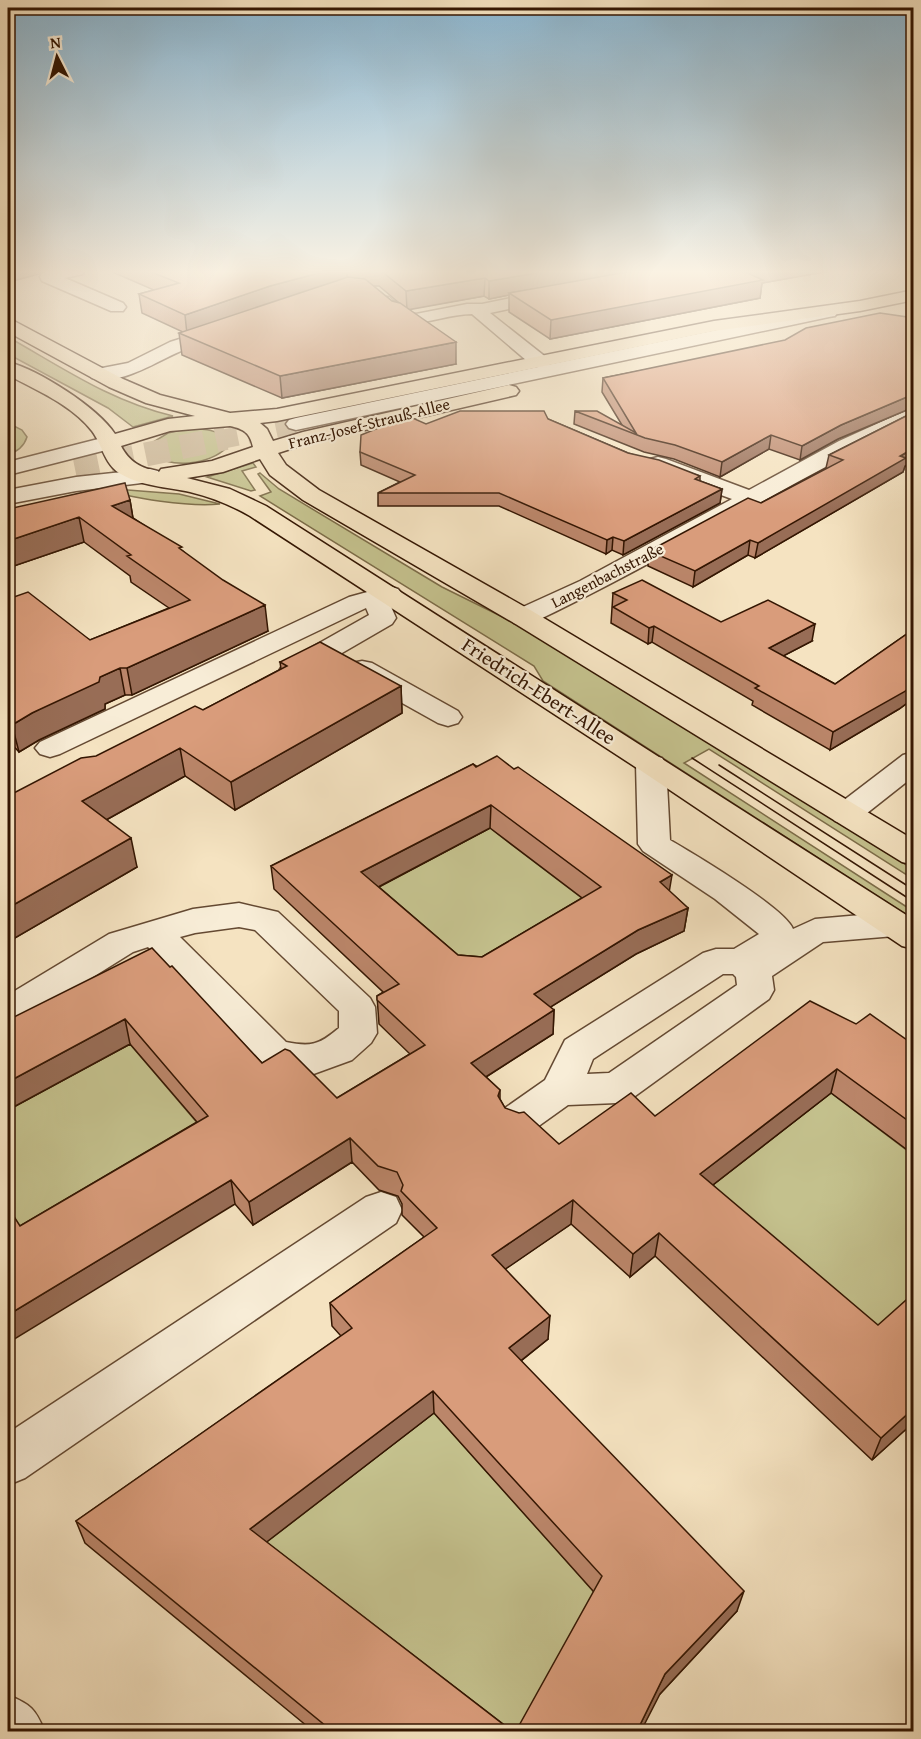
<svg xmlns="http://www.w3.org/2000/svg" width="921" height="1739" viewBox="0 0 921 1739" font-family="'Gentium Book Plus',serif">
	<rect width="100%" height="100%" fill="#f5e3c1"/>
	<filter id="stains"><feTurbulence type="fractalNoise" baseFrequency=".00333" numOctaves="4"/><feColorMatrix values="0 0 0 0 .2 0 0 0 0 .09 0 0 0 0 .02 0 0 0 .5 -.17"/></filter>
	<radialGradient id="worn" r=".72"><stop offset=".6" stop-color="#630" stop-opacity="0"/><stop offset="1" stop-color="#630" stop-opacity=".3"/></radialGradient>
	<!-- green -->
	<path fill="#c4c18d" stroke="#7c6c48" stroke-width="1.5" d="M8,337C63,368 110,401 173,416L133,427L108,408L8,354Z
		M8,423L22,430L27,437C24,446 17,452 8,454Z
		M186,429C201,429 219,428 228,441L227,447C211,465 167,470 149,452L150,444L168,433Z
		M253,463L256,467L242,471L255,490L251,491L207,477Z
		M260,473L279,489L442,587L517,624L913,869V879L709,749L684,763L913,911V919L543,681L534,666L260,496L271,492L258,474Z
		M102,488L179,494L220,504C190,507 131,499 102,488Z
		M490,828L599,911L478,982L363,895Z
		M130,1044L205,1132L28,1249L8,1219V1110Z
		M831,1093L913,1155V1308L870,1349L696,1198Z
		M434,1413L598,1596L525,1731H487L255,1551Z"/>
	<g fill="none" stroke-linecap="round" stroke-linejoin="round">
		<!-- minor-tunnel-far1 -->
		<path stroke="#ceba9b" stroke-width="19" stroke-dasharray="19 10" stroke-linecap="butt" d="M219,440L296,424"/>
		<!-- minor-tunnel -->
		<path stroke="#ceba9b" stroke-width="24" stroke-dasharray="24 12" stroke-linecap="butt" d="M75,469L226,438"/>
		<defs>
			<path id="minor" d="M58,270H85L83,274L65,278L123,303L126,307L123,311H111L42,281L40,277L42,273Z
				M554,289L560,290L563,294L560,298L490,313L547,358L550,362L547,365L829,307L835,308L838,312L835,316L829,317L296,430L289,428L286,424L289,420L296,418L538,367L533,366L472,314C434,314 403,341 374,301L377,297H389L406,312L416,314L467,304H482Z
				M224,325L230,326L233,330L230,334C216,339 200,344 186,349C157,360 124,386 92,378L89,374L92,370L128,363L170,342Z
				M914,407V421C785,485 662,561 532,623L523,625L514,623L510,617L514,611L580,581L732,499L650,469L647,464L650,459L658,457L666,459L749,490L839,441Z
				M110,436L118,437L121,442L118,447L8,475V462Z
				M150,469L158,471L161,476L158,481L76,491L8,504V490L76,477Z
				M389,586L398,589L402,594L398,599L389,602L396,618L392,624L304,675L294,677L284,675L280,669L284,663L369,615L366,608L60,754L50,757L40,754L35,748L40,742L349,597Z
				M362,661L372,663L458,711L462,717L458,723L448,726L438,723L352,675L348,669L352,663Z
				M914,752V776L857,821L846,824L835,821L830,814L835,807L903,755Z
				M651,755L662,758L666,764L670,840C694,854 785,908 793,929L815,919L895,912L907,916L912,924L907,932L895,936L823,942L772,976L774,990L769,999L631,1099L617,1103L568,1105L533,1130L519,1135L505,1130L499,1119L505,1108L545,1080L565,1040L703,953L716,949H734L759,934L715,899L643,851L638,844L636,764L640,758ZM723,974H733L736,977L737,985L609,1073L587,1074L593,1059Z
				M239,903L278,912L370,998L375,1007L377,1033L371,1043L352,1060L308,1076L274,1068L261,1064L148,947L133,952L21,1022L8,1025V995L109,934L193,909ZM239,927L255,930L339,1011V1028C319,1045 311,1047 286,1042L180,937L195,933Z
				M381,1192L396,1197L402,1210L396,1223L25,1478L8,1485V1433L366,1197Z
				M8,1695C31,1705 35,1708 45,1732H8Z"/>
			<path id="major" d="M914,290V300L860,311L714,331L277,421L260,423L267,429L273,441L303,432L509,385L516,387L519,391L516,395L309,443L278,453L286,465L319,490L532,611L914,840V865L902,862L514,623L303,500L270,475L260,459L223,472L187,478L230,489L266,506L914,920V949L902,946L640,770L250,516C231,505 211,497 190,492C167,487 140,486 119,473C104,463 102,444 92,431C72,405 36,390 8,375V362C39,370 97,407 115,434L168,419L195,416L146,403L109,387L8,332V320L14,321L123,379L160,395L230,413L277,409L714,321L860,301ZM230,426C244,429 250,433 253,447L212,461L161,469L159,472C141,468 129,462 121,446L170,431Z"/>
		</defs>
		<!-- minor casing -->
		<use href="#minor" stroke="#644932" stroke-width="3"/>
		<!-- major casing -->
		<use href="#major" stroke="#341602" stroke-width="3"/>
		<!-- minor -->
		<use href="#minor" fill="#f8edd7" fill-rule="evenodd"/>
		<!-- major -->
		<use href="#major" fill="#f5e3c1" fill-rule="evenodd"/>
		<!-- tram -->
		<path stroke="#341602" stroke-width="1.5" d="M692,758L914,902
			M719,765L914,890"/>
	</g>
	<!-- wall -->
	<path fill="#bb866a" stroke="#341602" stroke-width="1.5" fill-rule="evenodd" d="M108,270H835L762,283L760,298L550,339L509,312V295L489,299L484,296L409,309L456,364L282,398L182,355L179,333L183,332L142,313L139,294L154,290ZM373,286H379L398,302L392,301Z
		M914,318V407L838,439L800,460L769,449L720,477L674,459L644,452L574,424L575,411L622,425L602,392L603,378Z
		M914,412V461L905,466L903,472L755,558L748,555L693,587L648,566L649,551L761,503L826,468L829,455Z
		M548,419L628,453L700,476V481L722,489L720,503L623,555L612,550L606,554L499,506H378V493L400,482L361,465L360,452L426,424Z
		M130,500L133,518L183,551L268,631L132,695H125L105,704V709L39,740L19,752L8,740V599L90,640L169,608L131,582L130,576L84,542L8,568V509Z
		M613,593L721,622L812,641L783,656L835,684L914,629V698L899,709L830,750L752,705L753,701L652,642L648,644L611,623Z
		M280,662L401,686L402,713L235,810L185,776L106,820L137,867L8,942V796L203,710L281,669Z
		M473,764L669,891L688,908L684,931L636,954L550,1007L554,1010L553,1034L486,1077L500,1090V1099L505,1108L559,1144L655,1116L856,1024L914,1045V1155L831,1093L713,1185L914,1422L872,1460L655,1256L630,1277L571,1224L505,1269L548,1339L521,1361L737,1611L660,1694L593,1591L434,1413L266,1542L512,1731H313L85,1543L76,1521L341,1336L332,1326L330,1303L424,1237L402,1215V1204L398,1196L379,1190L352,1162L253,1225L235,1204L20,1226L197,1122L130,1044L8,1110L170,967L262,1063L337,1098L410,1054L379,1024L377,996L383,992L274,889L271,866ZM490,828L582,898L482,957L458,955L379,887Z"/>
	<!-- shaded-wall -->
	<path fill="#986d56" stroke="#341602" stroke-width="1.5" d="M8,270H48L42,271L39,274L9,282Z
		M330,270H347V283L187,334L185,315L270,286Z
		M554,270H656L509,293V295L489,299V281Z
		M740,270H835L762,283L760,298L550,339L551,320Z
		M485,278L484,296L407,310L406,291Z
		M456,342V364L282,398L280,376Z
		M914,394V407L838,439L800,460L802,446L841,425Z
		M771,435L769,449L720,477L722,462Z
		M914,448V461L905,466L903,472L755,558L758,543Z
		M722,489L720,503L623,555L624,541Z
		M130,500L134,525L112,506Z
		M79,517L84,542L8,568V541Z
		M613,537L612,550L606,554L607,540Z
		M750,540L748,555L693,587L695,571Z
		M265,605L268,631L132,695L127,668Z
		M815,624L812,641L766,665L769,648Z
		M654,626L652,642L648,644L649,628Z
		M120,668L125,695L105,704V709L39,740L19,752L12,725L32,713L100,677Z
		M914,684V698L899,709L830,750L833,732Z
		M401,686L402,713L235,810L231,782Z
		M180,748L185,776L88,830L82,801Z
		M491,805L490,828L363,895L361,872Z
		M131,838L137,867L8,942V908Z
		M672,875L668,899L660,882Z
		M688,908L684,931L636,954L533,1018L534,994L638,930Z
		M554,1010L553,1034L470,1087L471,1063Z
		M125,1019L130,1044L8,1110V1082Z
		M837,1069L831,1093L696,1198L700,1174Z
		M350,1138L352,1162L253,1225L249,1202Z
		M231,1180L235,1204L8,1343V1315Z
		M573,1200L571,1224L491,1279L492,1255Z
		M659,1233L655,1256L630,1277L633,1254Z
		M550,1316L548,1339L508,1371L509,1348Z
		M433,1391L434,1413L255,1551L250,1529Z
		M914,1408V1422L872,1460L881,1438Z
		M744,1591L737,1611L660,1694L641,1731H637L665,1674Z"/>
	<!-- building -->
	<path fill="#d99c7b" stroke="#341602" stroke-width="1.5" fill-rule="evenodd" d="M146,270H330L270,286L185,315L139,294L179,283Z
		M380,270H554L489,281L485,278L406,291Z
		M638,270H741L763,280L551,320L509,293Z
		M348,277L365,279L392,301L400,303L456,342L280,376L179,333Z
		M880,313L914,318V394L841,425L802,446L771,435L722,462L675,445L645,438L575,411H597L636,433L603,378L785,340L806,328Z
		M460,411H544L548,419L628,453L659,460L700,476L695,479L722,489L624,541L613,537L607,540L499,493H378L415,475L360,452L361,435L408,416L426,424Z
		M914,412V448L900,456L906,458L758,543L750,540L695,571L649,551L748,498L761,503L843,460L829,455Z
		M125,483L130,500L112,506L182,547L179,548L223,580L265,605L127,668H120L100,677L99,682L32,713L12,725L8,720V599L28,592L90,640L190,600L127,556L131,555L79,517L8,541V509Z
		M642,580L721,622L768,600L815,624L769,648L835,684L914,629V684L904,692L833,732L755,688L759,686L654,626L649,628L613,607L627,600L613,593Z
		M320,642L401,686L231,782L180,748L82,801L131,838L8,908V796L81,758L96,756L195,706L203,710L287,666L280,662Z
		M497,756L514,769L518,767L672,875L660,882L688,908L638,930L534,994L554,1010L471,1063L500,1090L498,1096L505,1108L519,1113L524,1112L559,1144L631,1093L655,1116L810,1001L856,1024L870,1014L914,1045V1125L837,1069L700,1174L878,1325L914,1293V1408L881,1438L659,1233L633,1254L573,1200L492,1255L550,1316L509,1348L744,1591L665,1674L637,1731H516L602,1576L433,1391L250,1529L512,1731H332L76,1521L352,1328L330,1303L437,1228L401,1191L403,1185L397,1172L378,1166L350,1138L249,1202L231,1180L8,1315V1207L20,1226L208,1116L125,1019L8,1082V1020L152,948L170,967L172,966L262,1063L285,1049L290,1051L337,1098L425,1045L377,1000V996L399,984L271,866L473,764L476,767ZM491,805L601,887L482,957L458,955L361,872Z"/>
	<!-- sky -->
	<linearGradient id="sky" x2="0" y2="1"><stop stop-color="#8ab8d5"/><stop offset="0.53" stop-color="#faf2e3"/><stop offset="1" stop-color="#faf2e3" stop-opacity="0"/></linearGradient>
	<rect width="921" height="513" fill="url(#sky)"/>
	<g text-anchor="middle" stroke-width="4.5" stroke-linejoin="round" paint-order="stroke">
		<!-- far-street labels -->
		<g font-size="16" fill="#341602" stroke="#f8edd7">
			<text transform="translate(369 423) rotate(-14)" y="6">Franz-Josef-Strauß-Allee</text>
			<text transform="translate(607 575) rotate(-27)" y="6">Langenbachstraße</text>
		</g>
		<!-- street labels -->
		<g font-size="20" fill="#341602" stroke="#f8edd7">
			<text transform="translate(539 691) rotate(33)" y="7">Friedrich-Ebert-Allee</text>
		</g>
	</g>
	<!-- margin -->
	<rect width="921" height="1739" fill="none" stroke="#f5e3c1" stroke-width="30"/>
	<rect x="9" y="9" width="903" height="1721" fill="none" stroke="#341602" stroke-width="3"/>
	<rect x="15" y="15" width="891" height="1709" fill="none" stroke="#341602" stroke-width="1.5"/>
	<!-- north arrow -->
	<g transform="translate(57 57) rotate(354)" stroke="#f8edd7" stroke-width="4.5" paint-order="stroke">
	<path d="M0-4.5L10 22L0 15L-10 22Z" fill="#341602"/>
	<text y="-9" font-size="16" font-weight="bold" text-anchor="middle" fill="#341602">N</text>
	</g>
	<rect width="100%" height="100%" filter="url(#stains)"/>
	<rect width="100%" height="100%" fill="url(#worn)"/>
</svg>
